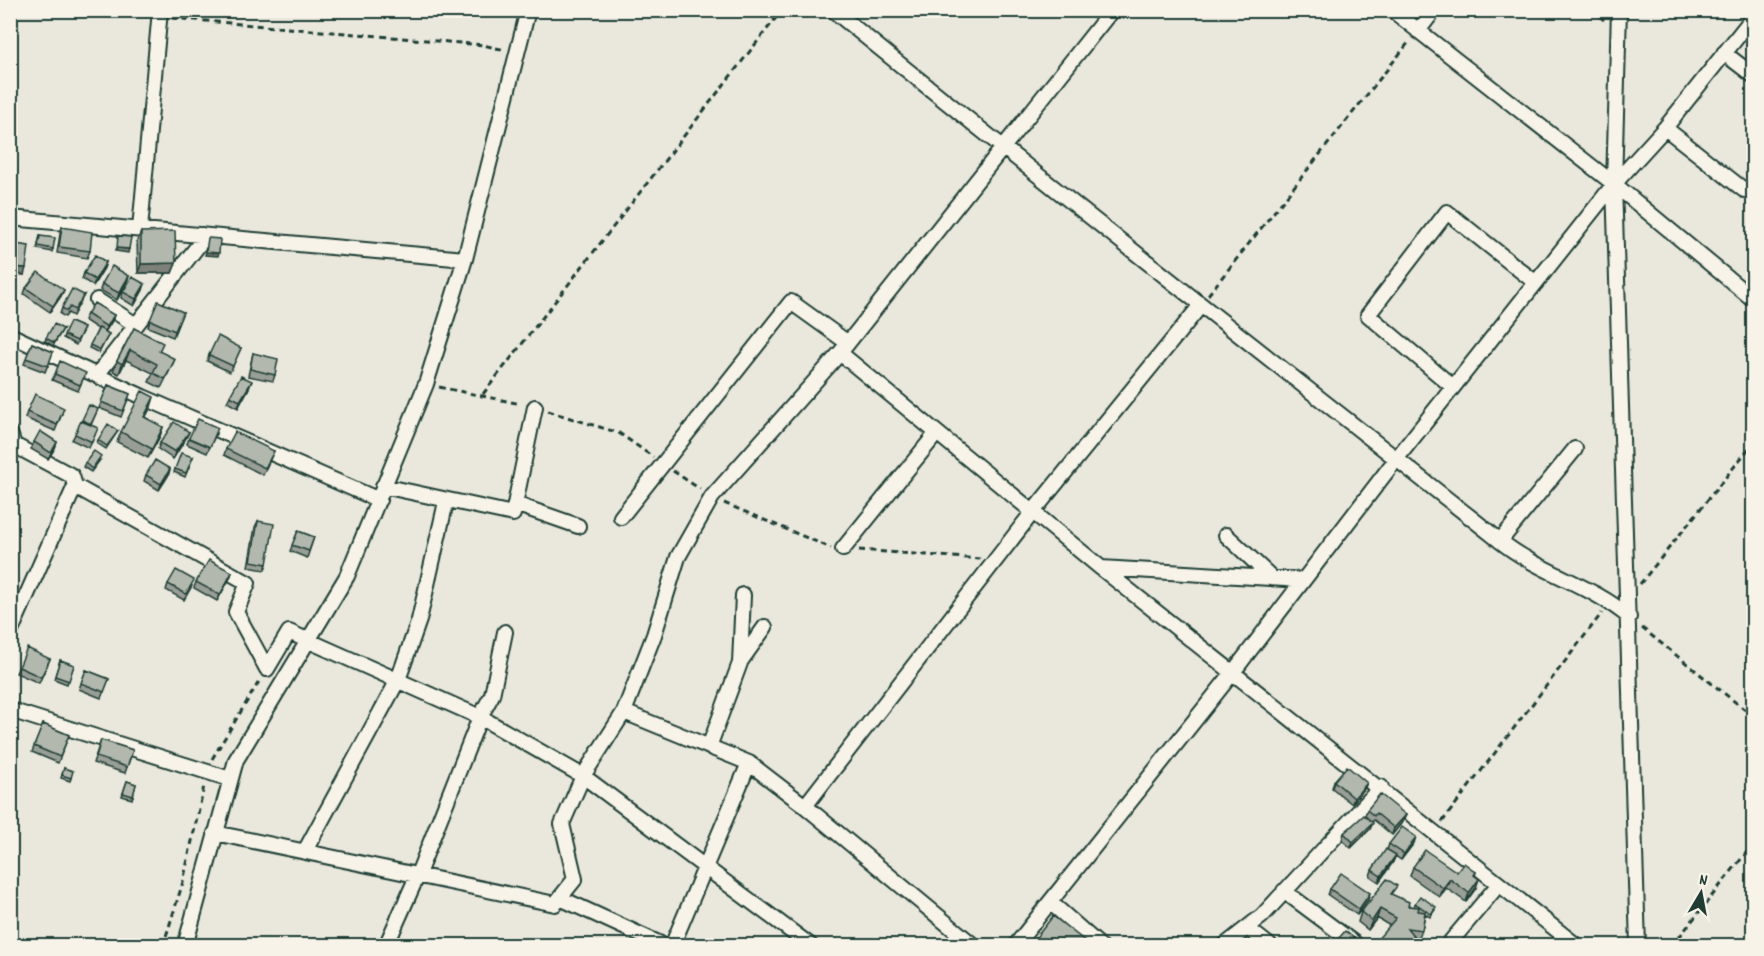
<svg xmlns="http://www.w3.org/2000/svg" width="1764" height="956" viewBox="0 0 1764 956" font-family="Dekko,sans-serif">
	<rect width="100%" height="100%" fill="#eae8dd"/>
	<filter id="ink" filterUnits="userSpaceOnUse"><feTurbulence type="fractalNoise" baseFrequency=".0167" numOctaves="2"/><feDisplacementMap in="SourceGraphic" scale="12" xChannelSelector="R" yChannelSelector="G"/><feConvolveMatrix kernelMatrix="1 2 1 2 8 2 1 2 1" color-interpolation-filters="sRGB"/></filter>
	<g filter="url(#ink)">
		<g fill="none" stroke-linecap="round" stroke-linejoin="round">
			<defs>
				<path id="minor" d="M833,10C1053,190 1277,364 1499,540C1538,572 1590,584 1629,617
					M1392,10L1614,184L1754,300
					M1619,10L1614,184L1638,946
					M1418,31L1434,10
					M1724,53L1754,76
					M1665,128L1744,190H1750L1754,186
					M10,218L465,259
					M140,229L160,10
					M97,300L136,325
					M10,335L143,397L379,500
					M840,353L1101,568L1303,580
					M97,375L201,242L202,235
					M1453,387L1368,315L1447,212L1536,283
					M10,433L14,445L72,476L75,486L10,633
					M75,486L248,583L236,612L267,669L289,632L480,717L583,776L811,946
					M383,486L513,514L535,407
					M515,504L578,526
					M621,517L791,302L848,343
					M1226,535L1272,578
					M1500,541L1575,449
					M843,549L936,434
					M1101,568L1577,946
					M740,662L765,627
					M10,710L230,779
					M624,712L749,763
					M709,747L740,663L743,595
					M805,806L1032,513L1201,305
					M215,833L555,904L575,879L562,824L583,776L624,712L654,635L678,557L712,497L840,353L1112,10
					M305,851L398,680L419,620L446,502
					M1284,891L1358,946
					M560,898L665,946
					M1050,902L1100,946
					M1247,928L1270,946
					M185,946L236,760L347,576L426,384L465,259L528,10
					M386,946L418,874L480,717L492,695L505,632
					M672,946L749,763L805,806L974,946
					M1015,946L1234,671L1397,458L1614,184L1665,128L1754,16
					M1224,946L1262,916L1381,787
					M1447,946L1499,884"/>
			</defs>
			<!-- minor casing -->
			<use href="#minor" stroke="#1f3d34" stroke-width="18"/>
			<!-- path -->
			<path stroke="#1f3d34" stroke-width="3" stroke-dasharray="6 4.5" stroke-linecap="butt" d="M83,10L147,16
				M1592,10L1604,20
				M172,18L483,45L505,50
				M1208,295L1409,42
				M439,387L521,404
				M483,394L782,10
				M548,411L619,433L653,457
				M673,471L700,489
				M724,503L831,548
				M859,550L981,559
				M1640,584L1754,442
				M1642,628L1754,717
				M212,759L260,680
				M1442,822L1602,613
				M163,946L183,882L204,786
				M1672,946L1754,843"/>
			<!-- minor -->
			<use href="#minor" stroke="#f7f3e8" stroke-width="14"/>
		</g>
		<!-- wall -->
		<path fill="#999e96" stroke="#1f3d34" stroke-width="1.5" d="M62,227L90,251L87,258L57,253L60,234Z
			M141,232L176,263L172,273H138L137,241Z
			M40,236L53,249L52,252L37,249Z
			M16,244L24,275L11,273L14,250Z
			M106,262L104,268L93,286L82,279L84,273Z
			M129,276L127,282L117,300L100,290L102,284Z
			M26,288L64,290L61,296L50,312L24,294Z
			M143,290L134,306L121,298L123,292Z
			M84,295L73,316L68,313L65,317L60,314L62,308Z
			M183,312L173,337L148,327L150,320Z
			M87,314L114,315L112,321L105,332L109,334L99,353L89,348L98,329L84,320Z
			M70,322L84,328L76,345L63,338Z
			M134,328L160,352L175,359L171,368L161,388L149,382L153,373L126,360L119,374L113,371L117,361Z
			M63,329L53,346L45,341L46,338Z
			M32,343L53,352L45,372L24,364Z
			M241,348L230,372L207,361L209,355Z
			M253,353L275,375L273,381L248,376Z
			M55,374L83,379L78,391L52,380Z
			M108,385L130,394L121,417L99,408Z
			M249,388L238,408L227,402L230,396Z
			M151,407L145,417L163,427L160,436L148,458L117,442L121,432Z
			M98,409L91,425L95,435L89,448L72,440L82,421Z
			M27,412L62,414L55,431L25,418Z
			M118,431L106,449L97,443L98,440Z
			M189,432L186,438L173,459L158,449L160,443Z
			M216,434L207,453L187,444L189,438Z
			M34,442H57L55,448L48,459L31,449Z
			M226,449L274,451L263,475L224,455Z
			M193,457L185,477L174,472L175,469Z
			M100,460L91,472L83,467L85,463Z
			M170,469L168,476L159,490L144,481L146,475Z
			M258,521L267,564L265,570L248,567L255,527Z
			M298,531L314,537L307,558L290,551Z
			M232,572L230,578L217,601L194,588L196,582Z
			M168,584L192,586L184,600L166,590Z
			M50,659L39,683L16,673L19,667Z
			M60,660L74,665L67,684L54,679Z
			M86,670L109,679L101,698L79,689Z
			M43,724L69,735L58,763L32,752Z
			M101,740L133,750L125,773L93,763Z
			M64,768L71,778L70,781L61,778Z
			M127,781L136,784L132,799L122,796Z
			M1334,781L1367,783L1364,789L1352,804L1332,788Z
			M1367,810L1406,815L1403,821L1392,835L1374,820L1372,822L1370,829L1351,848L1342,840L1344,833L1365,815Z
			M1414,843L1401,860L1395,856L1393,862L1379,882L1370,876L1372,870L1387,850L1389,844Z
			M1413,867L1457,872H1476L1475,876L1476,888L1466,902L1446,888L1440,897L1410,876Z
			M1330,889L1368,900L1357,915L1328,895Z
			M1393,895L1408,906L1415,907L1414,906L1415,903L1435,910L1430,917L1425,914L1422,930L1418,939H1416L1414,945H1375L1376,941L1390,926L1377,918L1368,930L1358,922L1361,912Z"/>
		<!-- shaded-wall -->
		<path fill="#7d817a" stroke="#1f3d34" stroke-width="1.5" d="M117,248L129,249L128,253L115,251Z
			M206,252L219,253L218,256L205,255Z
			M106,262L104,268L93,286L95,280Z
			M176,263L172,273H138L141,264Z
			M13,267L26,268L24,275L11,273Z
			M129,276L127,282L117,300L119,293Z
			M145,284L143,290L134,306L136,299Z
			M64,290L61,296L50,312L53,306Z
			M114,315L112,321L104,333L107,327Z
			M130,350L126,360L119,374L122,364Z
			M252,381L249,388L238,408L240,401Z
			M154,397L151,407L141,426L144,417Z
			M163,427L160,436L148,458L152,449Z
			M189,432L186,438L173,459L175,452Z
			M57,442L55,448L48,459L51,453Z
			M170,469L168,476L159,490L161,484Z
			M232,572L230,578L217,601L220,595Z
			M1367,783L1364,789L1352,804L1354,798Z
			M1406,815L1403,821L1392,835L1394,828Z
			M1373,823L1370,829L1351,848L1353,842Z
			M1416,837L1414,843L1401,860L1404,854Z
			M1396,855L1393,862L1379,882L1381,876Z
			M1450,879L1446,888L1440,897L1443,888Z
			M1479,879L1476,888L1466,902L1469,893Z
			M1370,893L1368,900L1357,915L1359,909Z
			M1380,909L1377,918L1368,930L1372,921Z"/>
		<!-- building -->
		<path fill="#b2b8ae" stroke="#1f3d34" stroke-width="1.5" d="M62,227L92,232L90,251L59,247Z
			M175,231L176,263L141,264V232Z
			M40,236L55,238L53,249L38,246Z
			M118,236L131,237L129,249L117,248Z
			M208,238L220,239L219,253L206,252Z
			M16,244L29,246L26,268L13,267Z
			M95,255L106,262L95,280L84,273Z
			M112,266L129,276L119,293L102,284Z
			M38,272L64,290L53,306L26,288Z
			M132,277L145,284L136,299L123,292Z
			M72,289L84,295L75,310L70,307L67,311L62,308Z
			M158,301L183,312L175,331L150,320Z
			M94,303L114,315L107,327L87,314Z
			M70,322L84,328L77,341L64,335Z
			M54,324L63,329L54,343L46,338Z
			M99,328L109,334L100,350L90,345Z
			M134,328L163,343L159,351L175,359L165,379L153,373L157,364L130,350L122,364L117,361Z
			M218,336L241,348L233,366L209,355Z
			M32,343L53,352L48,366L26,358Z
			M253,353L278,359L275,375L250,369Z
			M60,361L86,373L80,385L55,374Z
			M241,376L252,381L240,401L230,396Z
			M108,385L130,394L123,411L101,402Z
			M142,391L154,397L144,417L163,427L152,449L121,432Z
			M35,394L64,408L57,425L27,412Z
			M89,405L98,409L91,424L82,420Z
			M198,419L218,428L210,447L189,438Z
			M81,421L98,428L92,442L75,434Z
			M174,422L189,432L175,452L160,443Z
			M108,424L118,431L107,446L98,440Z
			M40,431L57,442L51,453L34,442Z
			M235,432L274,451L265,468L226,449Z
			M94,451L101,456L92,469L85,463Z
			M181,453L193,457L186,473L175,469Z
			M155,460L170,469L161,484L146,475Z
			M258,521L274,524L267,564L251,561Z
			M298,531L314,537L309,551L292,545Z
			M209,560L232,572L220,595L196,582Z
			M176,570L194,580L186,594L168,584Z
			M27,648L50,659L41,677L19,667Z
			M60,660L74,665L69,681L55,676Z
			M86,670L109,679L104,692L81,683Z
			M43,724L69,735L60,757L34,746Z
			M101,740L133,750L127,767L96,757Z
			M1347,766L1367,783L1354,798L1334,781Z
			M64,768L73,771L71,778L62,775Z
			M127,781L136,784L133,796L123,793Z
			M1380,794L1406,815L1394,828L1376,813L1374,816L1367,810Z
			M1364,815L1373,823L1353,842L1344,833Z
			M1402,827L1416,837L1404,854L1389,844Z
			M1386,849L1396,855L1381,876L1372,870Z
			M1425,850L1457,872L1464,863L1476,872L1474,875L1479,879L1469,893L1450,879L1443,888L1413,867Z
			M1341,873L1370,893L1359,909L1330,889Z
			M1387,879L1397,886L1391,894L1409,902L1408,906L1419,907L1418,911L1425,912L1422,930L1407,928L1416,939L1410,945H1382L1376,941L1396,918L1380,909L1372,921L1361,912Z
			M1420,896L1436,907L1431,914L1415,903Z
			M1053,916L1090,945H1030Z
			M1345,931L1363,945H1333Z"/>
	</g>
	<!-- margin -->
	<rect width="1764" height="956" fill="none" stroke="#f7f3e8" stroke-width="36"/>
	<rect x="18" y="18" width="1728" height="920" fill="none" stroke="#1f3d34" stroke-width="2" filter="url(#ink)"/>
	<!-- north arrow -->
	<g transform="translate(1701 893) rotate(10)" stroke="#f7f3e8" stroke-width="4.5" paint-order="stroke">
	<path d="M0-4.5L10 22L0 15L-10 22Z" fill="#1f3d34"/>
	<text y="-9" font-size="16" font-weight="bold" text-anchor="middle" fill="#1f3d34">N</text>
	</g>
</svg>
